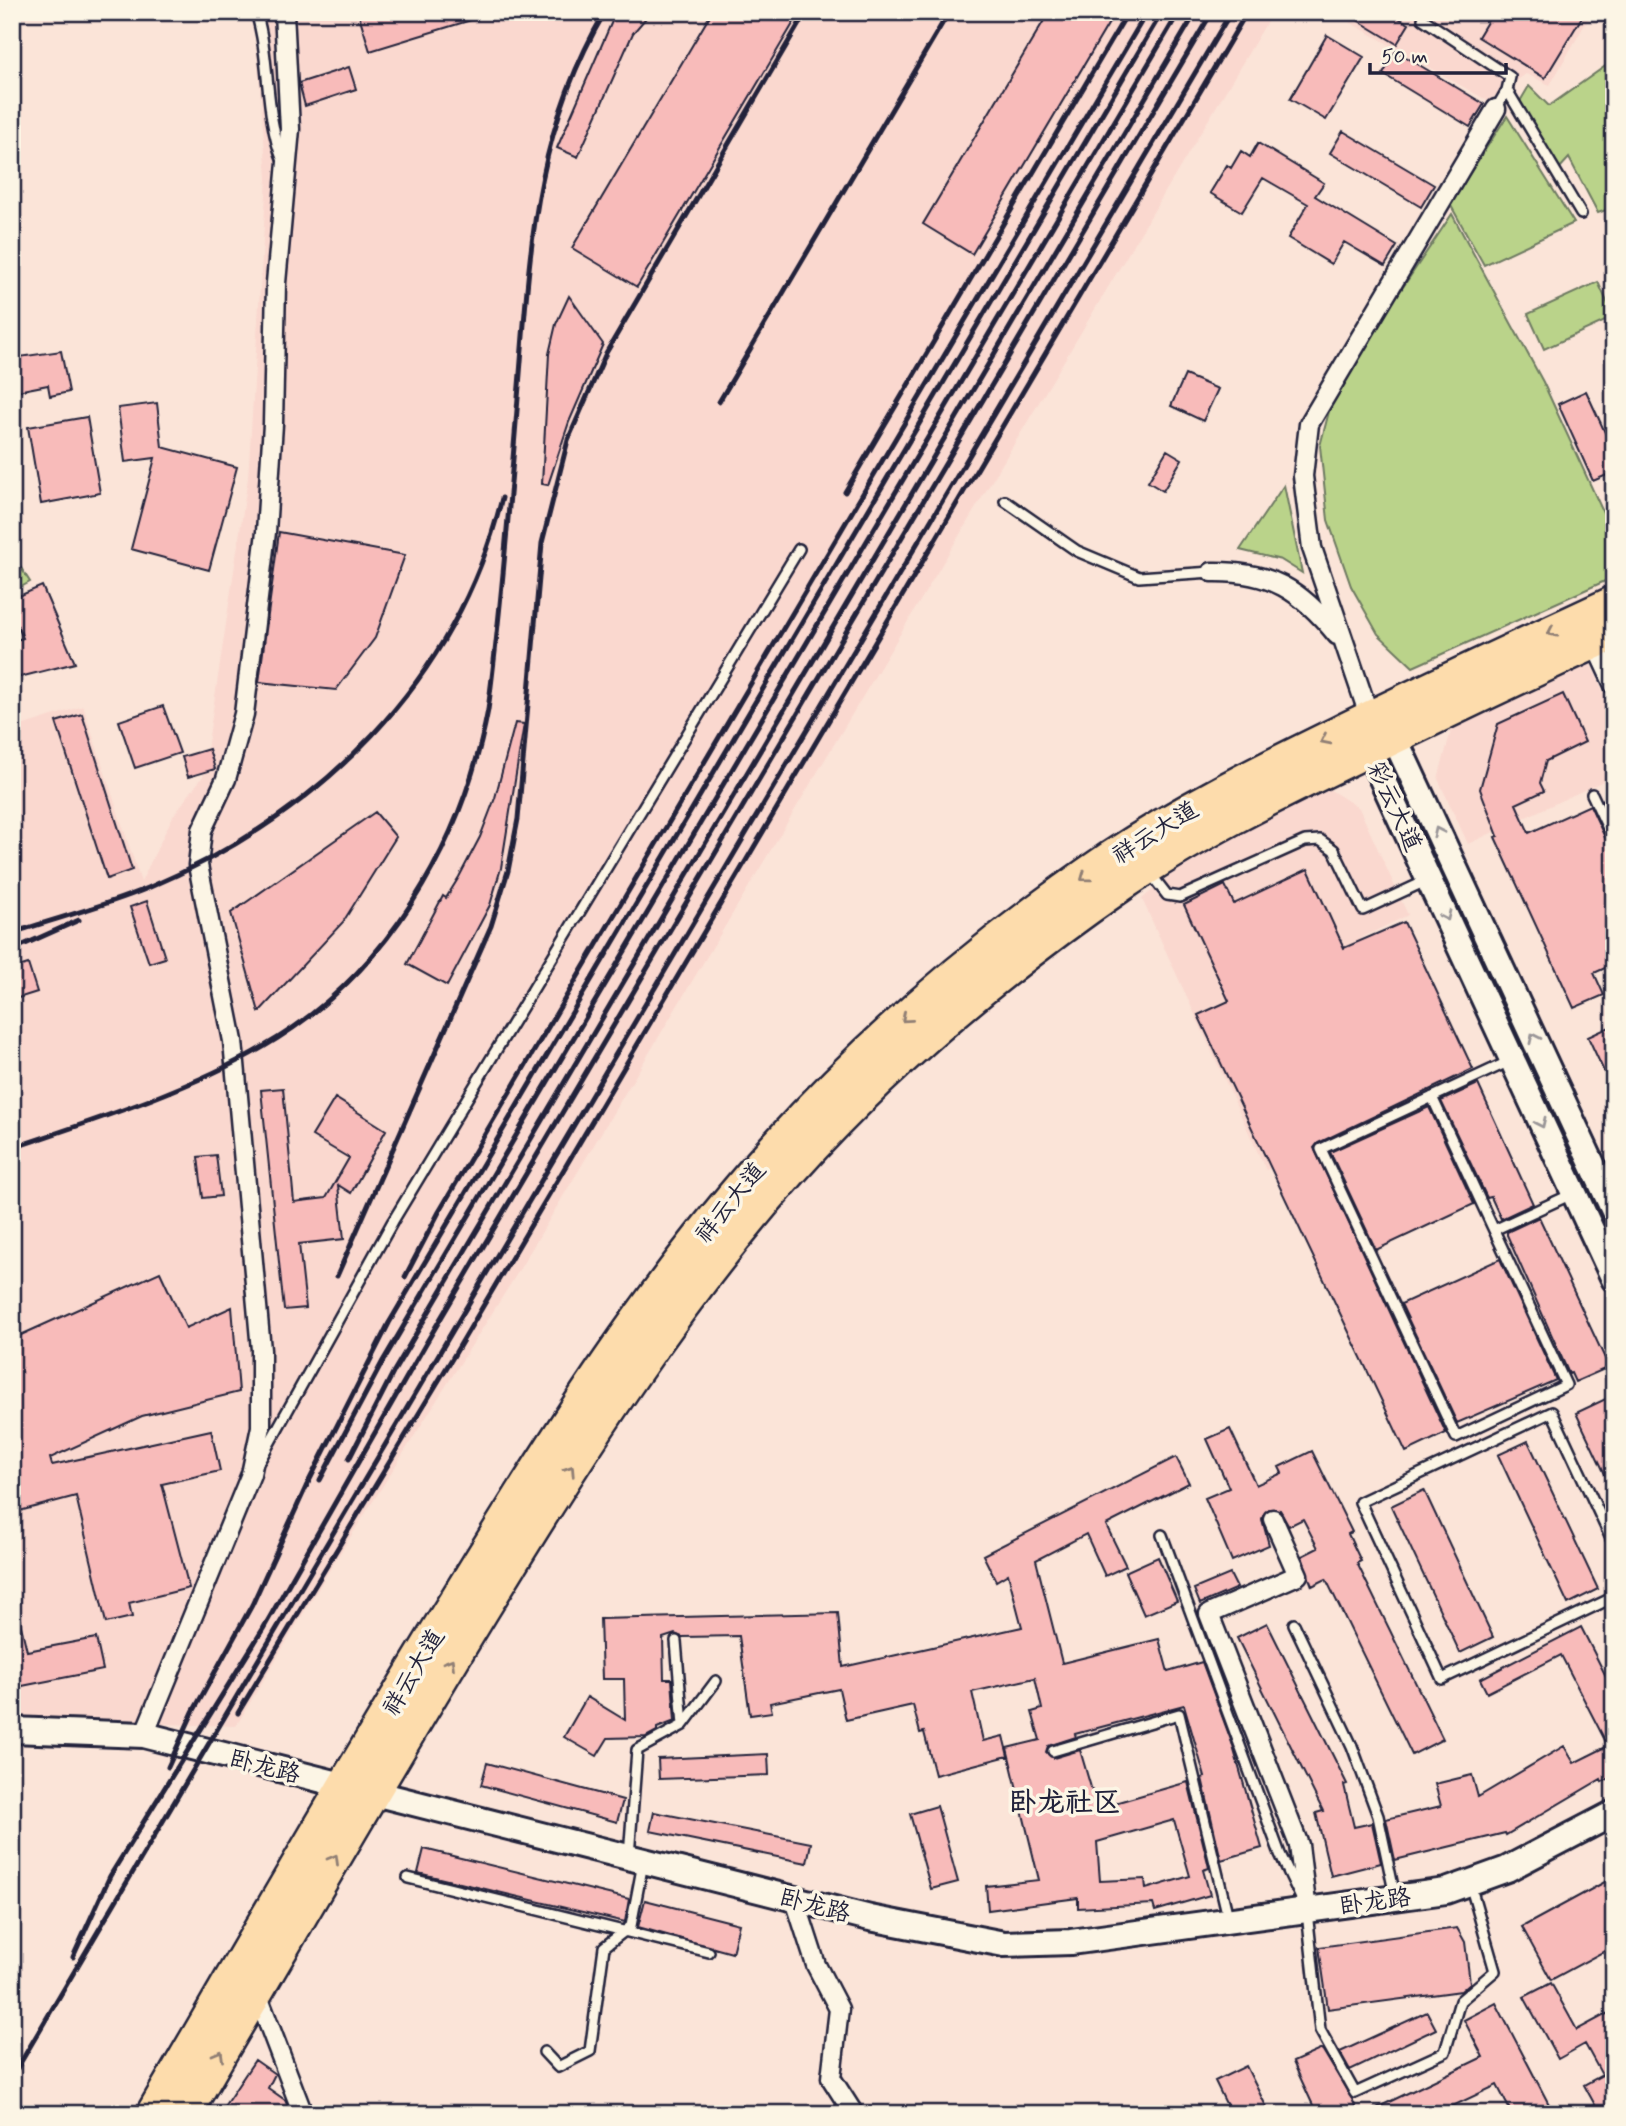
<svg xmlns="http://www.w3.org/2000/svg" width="1626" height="2126" viewBox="0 0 1626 2126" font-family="Mynerve,'LXGW WenKai TC',sans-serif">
	<rect width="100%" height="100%" fill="#fbe4d8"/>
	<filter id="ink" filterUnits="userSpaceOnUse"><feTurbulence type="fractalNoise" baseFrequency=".0143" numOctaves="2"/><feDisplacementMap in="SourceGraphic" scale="14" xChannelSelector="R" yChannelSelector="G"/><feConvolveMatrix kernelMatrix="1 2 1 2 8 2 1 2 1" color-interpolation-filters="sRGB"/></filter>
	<g filter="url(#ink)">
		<!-- built -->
		<path fill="#fad8cf" d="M254,12H1273L513,1280L332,1566L236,1726L12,1720V729L83,706L141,882L173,816L203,776L248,478L267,178Z
			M1332,12H1592L1550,85L1526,74L1488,101Z
			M1587,657L1614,714V776L1468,844L1438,779L1453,723Z
			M1329,789L1359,808L1408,915L1361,938L1434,1094L1266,1170L1142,899L1202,848Z"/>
		<!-- green -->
		<path fill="#bad38a" stroke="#6e7a62" stroke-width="2" d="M1614,60V207L1598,213L1569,158L1559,169L1519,103L1529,86L1549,106Z
			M1507,116L1574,223L1484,265L1450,204Z
			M1452,214L1543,382L1614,536V577L1413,667L1378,634L1351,586L1328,520L1320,446L1332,400L1364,345Z
			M1598,282L1614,317L1544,349L1528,314Z
			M1284,485L1302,573L1281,560L1240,550Z
			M12,554L30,582L12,592Z"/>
		<!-- building -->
		<path fill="#f8bbba" stroke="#22223b" stroke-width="2" fill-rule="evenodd" d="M358,12H483L484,16L370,51Z
			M616,12H651L633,33L578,157L557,148Z
			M712,12H800L637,287L572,248Z
			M1049,12H1095L1110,21L972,254L923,224Z
			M1344,12H1388L1409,24L1397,44Z
			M1493,12H1585L1545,78L1478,37Z
			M1327,35L1364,57L1326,120L1290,99Z
			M1396,51L1484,104L1470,127L1383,74Z
			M349,67L356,89L305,106L299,83Z
			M1343,131L1434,185L1421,207L1330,153Z
			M1258,143L1324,183L1315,196L1397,246L1385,266L1344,242L1331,264L1288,238L1308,204L1263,178L1242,212L1210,193L1227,165L1231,168L1241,151L1250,157Z
			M569,296L603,344L569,422L548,485L542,484L549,354L556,324Z
			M61,351L69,392L50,396L48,385L12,392V358Z
			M1185,375L1218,389L1203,421L1171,406Z
			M1586,391L1614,452V472L1593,481L1558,404Z
			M157,403L162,447L237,467L209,570L131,549L155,458L125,462L118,408Z
			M87,417L100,493L41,504L28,427Z
			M1167,450L1182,459L1163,491L1148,482Z
			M279,532L405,555L375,638L336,690L259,682Z
			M42,586L75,663L12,679V641L23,638L12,613V599Z
			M1563,694L1585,742L1546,761L1540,783L1544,791L1516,804L1529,833L1590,805L1608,844L1614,848V964L1594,973L1604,995L1574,1008L1495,837L1498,836L1480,789L1498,724Z
			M163,706L180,753L135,768L119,721Z
			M82,714L132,870L107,879L56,722Z
			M515,723L524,724L501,868L490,905L447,986L407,964L443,896L446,898L459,877L480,837L495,798Z
			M209,749L215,769L188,777L182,757Z
			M1614,794V824L1602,800Z
			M375,812L396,837L343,922L259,1012L231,913Z
			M1308,869L1344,948L1404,922L1473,1069L1318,1143L1314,1148L1446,1433L1406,1452L1198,1015L1229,1001L1184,905L1225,885L1234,904Z
			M147,901L165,958L149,963L130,907Z
			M28,964L37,992L12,1000V969Z
			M1614,1025V1093L1588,1037Z
			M1478,1084L1533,1204L1501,1219L1491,1197L1487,1198L1441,1101Z
			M283,1088L294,1202L326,1198L349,1158L312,1136L335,1098L386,1130L351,1193L338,1185L344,1239L299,1244L306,1308L284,1310L261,1090Z
			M1429,1107L1474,1204L1376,1250L1330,1152Z
			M216,1155L221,1196L203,1198L198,1157Z
			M1539,1217L1609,1367L1575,1382L1571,1373L1569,1374L1507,1235V1232Z
			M1500,1259L1556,1380L1457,1423L1401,1304Z
			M160,1272L186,1328L232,1307L239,1392L142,1416L50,1458L52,1465L211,1430L220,1471L162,1484L189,1588L129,1603L132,1617L106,1623L76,1496L12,1513V1339Z
			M1614,1395V1493L1576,1413Z
			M1230,1429L1256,1485L1282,1473L1279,1467L1312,1451L1352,1532L1348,1534L1361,1561L1357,1563L1443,1739L1412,1755L1326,1579L1312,1586L1309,1578L1302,1556L1318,1548L1303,1519L1289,1526L1280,1510L1268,1509L1262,1519L1269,1545L1232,1561L1205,1498L1229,1488L1207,1439Z
			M1528,1441L1598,1589L1568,1604L1498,1455Z
			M1176,1457L1189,1483L1106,1525L1126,1566L1105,1576L1086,1534L1036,1560L1062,1663L1159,1639L1168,1672L1202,1662L1232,1743L1262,1848L1221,1860L1202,1778L1205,1777L1184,1705L1075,1734L1076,1737L1048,1746L1046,1752L1054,1758L1080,1750L1097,1808L1188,1782L1208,1863L1209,1868L1203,1870L1210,1895L1155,1911L1153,1904L1078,1908V1898L988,1910L986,1886L1039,1880L1007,1748L1040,1740L1032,1712L1042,1709L1035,1678L972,1692L983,1741L1003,1736L1008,1756L935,1775L924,1732L920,1733L913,1705L846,1720L839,1689L770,1703L772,1712L750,1715L739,1636L682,1637L675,1634L663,1638L664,1679H672L675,1721L657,1728V1731L646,1737L608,1738L597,1756L564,1737L587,1697L625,1720L624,1679H602L600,1619L838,1613L843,1667L1022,1627L1008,1574L996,1581L983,1555ZM1174,1820L1190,1876L1146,1889L1145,1879L1100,1881L1097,1842Z
			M1424,1490L1493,1637L1460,1653L1391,1506Z
			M1158,1557L1177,1601L1144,1615L1125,1572Z
			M1230,1574L1237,1588L1200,1604L1194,1589Z
			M18,1613L27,1651L96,1638L103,1670L12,1688V1614Z
			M1267,1623L1347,1784L1344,1785L1354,1827L1372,1823L1381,1863L1331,1876L1316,1813L1323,1811L1237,1638Z
			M1581,1627L1614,1692V1776L1602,1782L1601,1779L1506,1835L1505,1833L1395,1860L1386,1819L1441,1806L1435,1784L1472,1775L1478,1797L1564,1746L1574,1763L1608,1746L1561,1655L1487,1693L1480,1679Z
			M768,1754L769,1775L659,1779L658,1759Z
			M487,1763L623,1800L617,1822L481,1785Z
			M937,1806L958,1882L931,1889L910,1814Z
			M654,1812L811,1843L807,1863L650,1831Z
			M424,1849L629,1899L625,1922L418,1873Z
			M1614,1877V1946L1551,1980L1522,1927Z
			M645,1900L739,1924L732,1953L638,1927Z
			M1457,1928L1465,1942L1470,1983L1461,1991L1328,2009L1319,1947Z
			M1551,1983L1577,2030L1614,2010V2114H1600L1584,2085L1602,2075L1585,2044L1558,2059L1524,1997Z
			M1496,2003L1554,2114H1512L1497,2085L1436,2114H1364L1483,2057L1464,2020Z
			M1427,2012L1436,2029L1350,2070L1340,2052Z
			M1322,2049L1352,2099L1359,2114H1317L1293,2062Z
			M255,2060L275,2074L268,2088L285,2100L287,2105L282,2114H219Z
			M1246,2066L1270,2114H1231L1215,2081Z"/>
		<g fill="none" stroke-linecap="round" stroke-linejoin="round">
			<defs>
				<path id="lane" d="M256,12C271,61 264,113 283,161
					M1423,19L1510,77L1507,90
					M1496,109L1507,90L1581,214
					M1005,501L1077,551L1139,577L1212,572
					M1592,794L1614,841
					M1150,873L1167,895L1180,897L1305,841L1320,840L1334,850L1363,910L1428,880
					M1432,1097L1566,1385L1456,1437L1321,1149L1512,1060
					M1494,1230L1572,1194
					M260,1460L393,1221L799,549
					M1162,1535L1280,1854L1300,1896
					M1614,1545L1552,1412L1360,1502L1442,1679L1614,1597
					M1294,1624L1352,1746L1378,1816L1395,1896
					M676,1641L683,1725
					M1053,1751L1179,1714L1228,1917
					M629,1856L637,1750L683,1725L716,1681
					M408,1878L709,1952
					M1307,1912L1320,2030L1355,2093L1445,2052L1460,2001L1495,1971L1470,1884
					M544,2052L558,2067L590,2051L604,1947L631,1926L643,1863"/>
				<path id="street" d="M1212,572C1271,571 1301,590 1337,635
					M1594,642L1614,685
					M1370,718L1312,548L1303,476L1309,424L1496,109
					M1273,1519L1298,1575L1209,1614L1299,1845L1307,1911
					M144,1735L251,1474L261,1427V1350L233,1041L198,865L202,830L226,779L244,714L266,532L273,424L276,283L290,129L284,12
					M795,1900L816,1965L839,2009L831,2078L854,2114
					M256,1991L303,2114"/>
				<path id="secondary" d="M1381,727L1394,737L1614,1211
					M1369,733L1368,749L1614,1279
					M12,1730L144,1735L870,1918L1004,1944L1071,1942L1446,1891L1507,1869L1614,1813"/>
				<path id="highway" d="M153,2114C255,1939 356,1763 462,1591C556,1437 654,1282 775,1148C874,1038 989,941 1111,858C1183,810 1261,771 1339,733C1430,688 1522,646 1614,603
					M184,2114C287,1940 387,1764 493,1592C583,1445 678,1297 793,1168C890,1060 1003,966 1122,884C1192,836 1269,798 1345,761C1434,717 1524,674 1614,633"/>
			</defs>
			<!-- lane casing -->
			<use href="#lane" stroke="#22223b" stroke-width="14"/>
			<!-- street casing -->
			<use href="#street" stroke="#22223b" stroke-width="23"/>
			<!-- secondary casing -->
			<use href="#secondary" stroke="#22223b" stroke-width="30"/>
			<!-- highway casing -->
			<use href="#highway" stroke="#22223b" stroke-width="38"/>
			<!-- lane -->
			<use href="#lane" stroke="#fcf5e5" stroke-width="9"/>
			<!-- street -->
			<use href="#street" stroke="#fcf5e5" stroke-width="18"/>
			<!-- secondary -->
			<use href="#secondary" stroke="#fcf5e5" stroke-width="24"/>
			<!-- highway -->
			<use href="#highway" stroke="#fddcac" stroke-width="33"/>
			<!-- rail -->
			<path stroke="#22223b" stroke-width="5" d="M719,402L949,12
				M845,492L1128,12
				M12,933C57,918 105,906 148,888C320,815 456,683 502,498
				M12,950L79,920
				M12,1148C92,1121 190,1090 263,1047C386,976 462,846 488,710C502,602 510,494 519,386C530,252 534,132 605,12
				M337,1276L491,926L508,871L518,819L542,543L568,440L606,353L806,12
				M405,1277L439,1212L1147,12
				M349,1459L394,1371L1196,12
				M320,1480L383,1361L1179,12
				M238,1713L453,1357L1247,12
				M168,1767L193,1712L252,1605L306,1487L389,1323L1162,12
				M73,1957L110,1876L263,1629L425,1345L1212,12
				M12,2077L1231,12"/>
		</g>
		<!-- one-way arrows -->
		<defs><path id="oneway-chevron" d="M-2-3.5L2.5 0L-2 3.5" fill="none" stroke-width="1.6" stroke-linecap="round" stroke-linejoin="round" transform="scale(1.75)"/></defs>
		<g stroke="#907f74">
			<use href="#oneway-chevron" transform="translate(1552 632) rotate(155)"/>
			<use href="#oneway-chevron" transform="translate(1325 740) rotate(154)"/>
			<use href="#oneway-chevron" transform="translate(1085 877) rotate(144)"/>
			<use href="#oneway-chevron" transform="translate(906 1018) rotate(139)"/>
			<use href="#oneway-chevron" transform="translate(570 1470) rotate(-57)"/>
			<use href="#oneway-chevron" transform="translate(450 1663) rotate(-59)"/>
			<use href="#oneway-chevron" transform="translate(334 1859) rotate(-60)"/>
			<use href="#oneway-chevron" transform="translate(219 2055) rotate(-60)"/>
		</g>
		<g stroke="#9a9698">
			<use href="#oneway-chevron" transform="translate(1438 832) rotate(-115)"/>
			<use href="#oneway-chevron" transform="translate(1446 916) rotate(65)"/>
			<use href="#oneway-chevron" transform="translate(1534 1038) rotate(-115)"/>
			<use href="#oneway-chevron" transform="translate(1541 1123) rotate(65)"/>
		</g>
	</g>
	<g text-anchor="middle" stroke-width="7" stroke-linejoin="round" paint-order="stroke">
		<!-- street labels -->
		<g font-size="24" fill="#22223b" stroke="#fcf5e5">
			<text transform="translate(1395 806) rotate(65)" y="8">彩云大道</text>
			<text transform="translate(1155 832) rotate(-32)" y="8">祥云大道</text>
			<text transform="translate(730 1202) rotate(-51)" y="8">祥云大道</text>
			<text transform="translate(413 1672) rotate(-59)" y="8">祥云大道</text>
			<text transform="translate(265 1766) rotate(14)" y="8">卧龙路</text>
			<text transform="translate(1375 1901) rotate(-8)" y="8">卧龙路</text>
			<text transform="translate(815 1905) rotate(14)" y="8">卧龙路</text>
		</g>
		<!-- quarter labels -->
		<g font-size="28" font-weight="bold" fill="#22223b" stroke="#fcf5e5">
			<text x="1065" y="1811">卧龙社区</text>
		</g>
	</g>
	<!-- margin -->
	<rect width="1626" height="2126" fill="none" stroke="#fcf5e5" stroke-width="42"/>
	<rect x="21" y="21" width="1584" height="2084" fill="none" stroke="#22223b" stroke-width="2.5" filter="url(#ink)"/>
	<!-- scale -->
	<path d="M1370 63v10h136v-10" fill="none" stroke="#22223b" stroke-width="3.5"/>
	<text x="1381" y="63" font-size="21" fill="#22223b" stroke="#fcf5e5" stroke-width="5" paint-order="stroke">50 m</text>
</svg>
